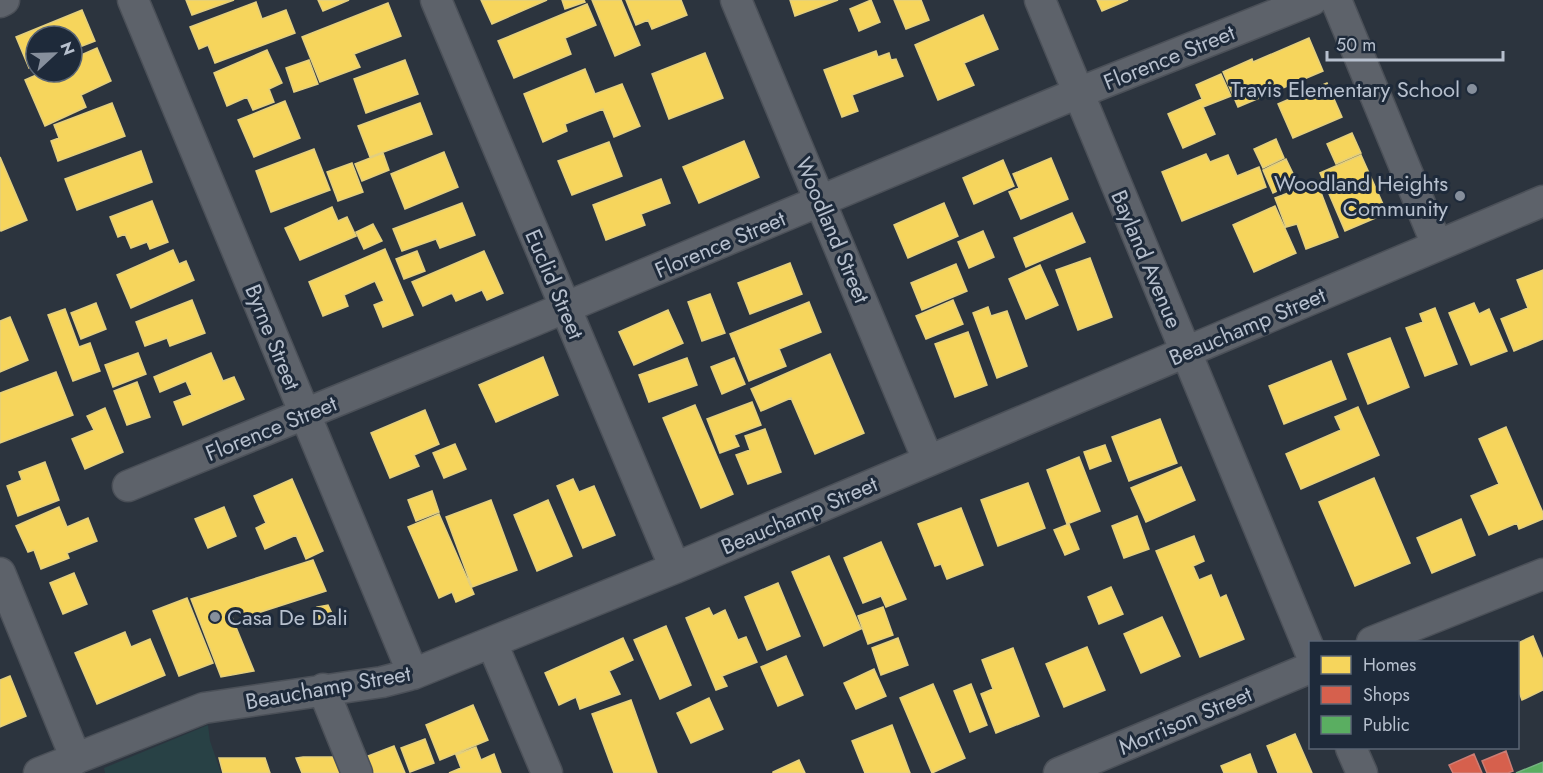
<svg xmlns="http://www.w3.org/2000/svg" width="1543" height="773" viewBox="0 0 1543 773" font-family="Jost,sans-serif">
	<rect width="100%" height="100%" fill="#2c343e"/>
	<!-- green -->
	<path fill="#284145" d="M208,725L210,741L221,773H105L104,768Z"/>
	<!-- homes -->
	<path fill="#f6d55c" stroke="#e3cf7e" stroke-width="1.5" d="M186,0H234L192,15Z
		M318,0H349L323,11Z
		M481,0H547L492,24Z
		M562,0H584L585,2L565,9Z
		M592,0H621L640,45L615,56Z
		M626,0H681L687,15L652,29L648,20L636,25Z
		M790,0H838L795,16Z
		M871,0L880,22L859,31L850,9Z
		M894,0H921L929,20L906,29Z
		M1097,0H1128L1102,11Z
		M256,2L262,19L286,10L295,33L215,63L208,45L199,49L190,27Z
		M388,3L401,36L354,54L360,67L320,82L302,37Z
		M587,4L596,25L565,38L571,54L514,78L498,41Z
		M82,10L95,41L72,50V36H36V65L29,68L16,37Z
		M983,15L998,49L964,63L974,85L938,100L915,45Z
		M1309,38L1323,71L1238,107L1223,72L1252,59L1253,62Z
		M97,48L111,81L81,95L86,107L45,126L25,80L43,72H72V59Z
		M267,50L282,83L269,89L274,102L253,110L247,97L227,106L214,73Z
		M876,51L878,57L889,53L891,60L896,59L903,76L852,95L858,111L842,117L824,70Z
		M705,53L723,98L669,119L652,74Z
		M309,60L318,84L294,92L286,68Z
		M405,60L418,94L366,113L354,79Z
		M585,69L595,94L622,84L640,126L614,137L603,109L565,124L567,131L543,142L524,94Z
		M1221,74L1231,96L1203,107L1215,134L1183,148L1168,114L1202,99L1196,85Z
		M1327,83L1342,117L1293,138L1278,104Z
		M285,101L300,138L254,157L238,120Z
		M112,103L125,136L58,161L51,141L59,138L54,125Z
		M420,103L432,134L370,157L358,126Z
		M1352,133L1361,153L1336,164L1327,144Z
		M1276,139L1284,158L1263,168L1254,149Z
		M744,141L759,177L699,203L683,167Z
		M609,142L622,176L572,195L558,161Z
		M314,149L330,190L271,212L256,171Z
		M141,151L152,182L77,210L65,179Z
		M444,152L458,187L405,209L391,174Z
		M383,153L389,170L362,181L355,164Z
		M1206,154L1210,162L1228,155L1237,176L1259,167L1266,187L1182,221L1162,172Z
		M1361,155L1387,213L1345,231L1320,173Z
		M0,157L27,220L1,231L0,229Z
		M1051,158L1068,199L1021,219L1009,192L1019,188L1013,174Z
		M1286,159L1297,182L1273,193L1263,170Z
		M1003,160L1014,186L974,204L963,178Z
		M352,163L363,192L338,201L327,172Z
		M661,179L670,203L641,214L645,225L606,240L593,205Z
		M1317,182L1338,237L1306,249L1297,224L1286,227L1275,198Z
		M152,201L168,242L150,249L147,242L131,248L125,234L118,237L110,217Z
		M462,203L475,235L440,248L436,239L402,251L393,229Z
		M944,203L958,236L908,258L894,225Z
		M1275,206L1296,253L1254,272L1233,225Z
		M332,207L338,221L347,217L356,236L300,260L285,228Z
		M1072,213L1085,242L1026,267L1014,238Z
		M373,224L382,241L364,249L356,232Z
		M983,231L994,257L969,268L958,242Z
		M385,249L413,315L383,327L374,305L384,301L375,281L344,295L348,306L323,316L309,282Z
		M173,250L179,264L186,261L194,280L131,308L117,275Z
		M417,251L425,271L404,279L396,259Z
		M484,251L503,293L487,300L482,290L456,301L452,293L423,306L412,282Z
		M1090,258L1112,317L1078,330L1056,270Z
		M790,263L802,294L750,314L738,283Z
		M956,264L967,291L922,310L911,283Z
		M1040,265L1058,305L1026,319L1009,279Z
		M1543,270V339L1514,351L1501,319L1528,308L1517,280Z
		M710,294L725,333L702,341L688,302Z
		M192,300L205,333L170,346L167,338L145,346L136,322Z
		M953,300L963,324L926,339L916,316Z
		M809,302L821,332L779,349L786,366L749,381L730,334Z
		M96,303L106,329L81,339L71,313Z
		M1474,303L1479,314L1489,309L1507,351L1471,365L1449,313Z
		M988,307L991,316L1007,311L1027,366L997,378L973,313Z
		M1435,308L1457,364L1425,376L1406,328L1423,322L1420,314Z
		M65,309L79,347L90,343L100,371L73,381L48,315Z
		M668,310L683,343L634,365L619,332Z
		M10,317L28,360L0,372V321Z
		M968,332L987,385L955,397L935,344Z
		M1390,338L1409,387L1368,404L1348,354Z
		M138,353L146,374L113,387L105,365Z
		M211,353L223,381L234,377L244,399L183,425L174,402L192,395L186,381L160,392L154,377Z
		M830,354L864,433L815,454L791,398L761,411L751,389Z
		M543,357L558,395L496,422L479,385Z
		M687,358L697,385L649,402L639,375Z
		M734,358L745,384L722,394L711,367Z
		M1331,361L1346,399L1284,424L1269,386Z
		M56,372L73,415L0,443V393Z
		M137,382L150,417L127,425L114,391Z
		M752,402L761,425L734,435L739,446L720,453L707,419Z
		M695,405L733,494L701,508L663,418Z
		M1358,407L1379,455L1301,489L1286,454L1341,430L1335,417Z
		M105,408L123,452L85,469L72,439L94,430L87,416Z
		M425,410L439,444L414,455L419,466L390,478L371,433Z
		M1160,419L1177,463L1129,481L1112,437Z
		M1506,427L1543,513V519L1519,529L1517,523L1489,535L1471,496L1499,484L1479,439Z
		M765,429L781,472L748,484L736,455L750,450L745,436Z
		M455,444L466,469L444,478L433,453Z
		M1105,445L1111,461L1090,469L1084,452Z
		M1079,457L1100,511L1067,524L1047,470Z
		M45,462L59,500L18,516L7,486L22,480L19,472Z
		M1181,467L1195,500L1146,522L1131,488Z
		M1374,478L1410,563L1355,586L1319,502Z
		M292,479L323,551L306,559L296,535L265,549L256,528L266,523L254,496Z
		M573,479L579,492L594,486L615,535L583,548L557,486Z
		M1028,483L1045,528L998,546L981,500Z
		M432,491L439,512L416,521L408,500Z
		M491,500L517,570L472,587L446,517Z
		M548,500L572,556L537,571L514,515Z
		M59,507L67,527L88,518L97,541L67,553L69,558L41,569L34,550L28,552L16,526Z
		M224,507L236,536L208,548L195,519Z
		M961,508L983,565L947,579L941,564L935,566L918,524Z
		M439,514L474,594L456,602L452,592L439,598L408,527Z
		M1137,516L1149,549L1124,558L1112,526Z
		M1461,519L1475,555L1432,573L1417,538Z
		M1069,524L1079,549L1065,555L1054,530Z
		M1194,536L1204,561L1193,566L1199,580L1211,575L1220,598L1226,595L1244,639L1200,657L1156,551Z
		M881,542L906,599L886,607L881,596L863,603L844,558Z
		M829,556L861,629L824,646L792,572Z
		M313,560L326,591L242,618L240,612L231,615L254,671L221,677L191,599Z
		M74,573L87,604L63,614L50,583Z
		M778,583L800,636L767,650L745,597Z
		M1111,587L1123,614L1099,624L1088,597Z
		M187,598L213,663L179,676L153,611Z
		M328,605L336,622L320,625L317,607Z
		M883,607L893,635L868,644L858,616Z
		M709,608L713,616L725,610L738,640L746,637L757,662L722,676L727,686L716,690L686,618Z
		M1162,617L1180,656L1141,673L1124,634Z
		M666,626L691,685L660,699L634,640Z
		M125,632L131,647L150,639L165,675L97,704L75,653Z
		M1533,636L1543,660V690L1522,700L1518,689V643Z
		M623,638L633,660L609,671L620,694L580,709L576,697L559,705L545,673Z
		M898,638L908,665L881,675L872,648Z
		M1087,647L1105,690L1064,707L1046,664Z
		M1013,648L1039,716L996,733L981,694L993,689L982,660Z
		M786,656L803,695L778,706L761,667Z
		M874,669L886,696L856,709L844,683Z
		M10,676L26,716L0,727V680Z
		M933,684L965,758L932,773L900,698Z
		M971,684L987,725L970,732L954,691Z
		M709,698L723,729L691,743L677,713Z
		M631,700L657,773H614L592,714Z
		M473,705L488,740L440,760L426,725Z
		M892,725L910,773H865L852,741Z
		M1295,734L1312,773H1278L1267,746Z
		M425,739L434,763L410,772L401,748Z
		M394,746L405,773H369L363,758Z
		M476,747L481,760L494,754L501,773H449L461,768L456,755Z
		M1250,754L1257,773H1224L1221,766Z
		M303,757H343L349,773H302L296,758Z
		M219,758H265L270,773H223Z
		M799,760L805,773H773V772Z"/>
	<!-- shops -->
	<path fill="#d6604d" stroke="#cd7d74" stroke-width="1.5" d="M1506,751L1513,771L1508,773H1487L1482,761Z
		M1474,754L1482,773H1453L1449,765Z"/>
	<!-- public -->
	<path fill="#5aae61" stroke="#76b382" stroke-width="1.5" d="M1543,762V773H1516Z"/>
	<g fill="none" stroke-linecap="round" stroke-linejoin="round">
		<defs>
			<path id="minor" d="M133,0L413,674
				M436,0L675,568
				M736,0L928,460
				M1040,0L1310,651
				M1336,0L1437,245
				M0,2L4,0
				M128,486L533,321L1078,93L1312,0
				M0,573L76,759
				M1372,642L1543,574
				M492,643L547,773
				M323,689L357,773
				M1351,748L1362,773
				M39,773L204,708L382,682L413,674L675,568L1543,201
				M1059,773L1310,668"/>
		</defs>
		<!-- minor casing -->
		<use href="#minor" stroke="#4b5058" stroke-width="33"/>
		<!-- minor -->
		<use href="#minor" stroke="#5d626a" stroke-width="30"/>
	</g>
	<!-- markers -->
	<g fill="#868f9c" stroke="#1e2a3a" stroke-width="2">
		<circle cx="1472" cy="89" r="6"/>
		<circle cx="1460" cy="196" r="6"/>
		<circle cx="215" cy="617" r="6"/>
	</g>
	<g text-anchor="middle" stroke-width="6" stroke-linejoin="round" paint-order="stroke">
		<!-- street labels -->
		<g font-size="22" fill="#b7c0ce" stroke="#1e2a3a">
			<text transform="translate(1169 57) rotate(-22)" y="8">Florence Street</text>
			<text transform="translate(833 230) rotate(67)" y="8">Woodland Street</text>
			<text transform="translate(720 244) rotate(-23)" y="8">Florence Street</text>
			<text transform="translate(1147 259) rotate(67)" y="8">Bayland Avenue</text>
			<text transform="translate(555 284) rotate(67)" y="8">Euclid Street</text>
			<text transform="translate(1247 326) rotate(-23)" y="8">Beauchamp Street</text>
			<text transform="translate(273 337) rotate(68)" y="8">Byrne Street</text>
			<text transform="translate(271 428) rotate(-22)" y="8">Florence Street</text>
			<text transform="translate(799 515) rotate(-23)" y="8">Beauchamp Street</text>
			<text transform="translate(328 687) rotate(-10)" y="8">Beauchamp Street</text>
			<text transform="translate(1185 720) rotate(-23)" y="8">Morrison Street</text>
		</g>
		<!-- poi labels -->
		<g font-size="22" fill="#b7c0ce" stroke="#1e2a3a" text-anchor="end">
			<text x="1460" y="97">Travis Elementary School</text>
			<text x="1448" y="191">Woodland Heights<tspan x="1448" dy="25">Community</tspan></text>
			<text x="227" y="625" text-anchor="start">Casa De Dali</text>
		</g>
	</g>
	<!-- legend -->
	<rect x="1309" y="641" width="210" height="108" fill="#1e2a3a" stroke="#5b6675" stroke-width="1.5"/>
	<rect x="1321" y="656" width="30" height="18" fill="#f6d55c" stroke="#5b6675" stroke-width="1.5"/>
	<text x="1363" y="671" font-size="18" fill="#b7c0ce">Homes</text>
	<rect x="1321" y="686" width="30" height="18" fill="#d6604d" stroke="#5b6675" stroke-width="1.5"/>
	<text x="1363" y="701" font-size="18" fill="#b7c0ce">Shops</text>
	<rect x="1321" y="716" width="30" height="18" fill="#5aae61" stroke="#5b6675" stroke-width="1.5"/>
	<text x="1363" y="731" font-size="18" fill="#b7c0ce">Public</text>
	<!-- north arrow -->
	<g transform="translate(54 54) rotate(68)"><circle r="28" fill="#1e2a3a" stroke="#5b6675" stroke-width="1.5"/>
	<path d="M0-4.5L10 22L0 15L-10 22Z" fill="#868f9c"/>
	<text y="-9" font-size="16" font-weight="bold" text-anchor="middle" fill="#b7c0ce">N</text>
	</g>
	<!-- scale -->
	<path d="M1327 51v9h176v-9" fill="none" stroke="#b7c0ce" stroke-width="3"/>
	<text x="1336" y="51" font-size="18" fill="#b7c0ce" stroke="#1e2a3a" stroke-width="4.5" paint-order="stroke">50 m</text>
</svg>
